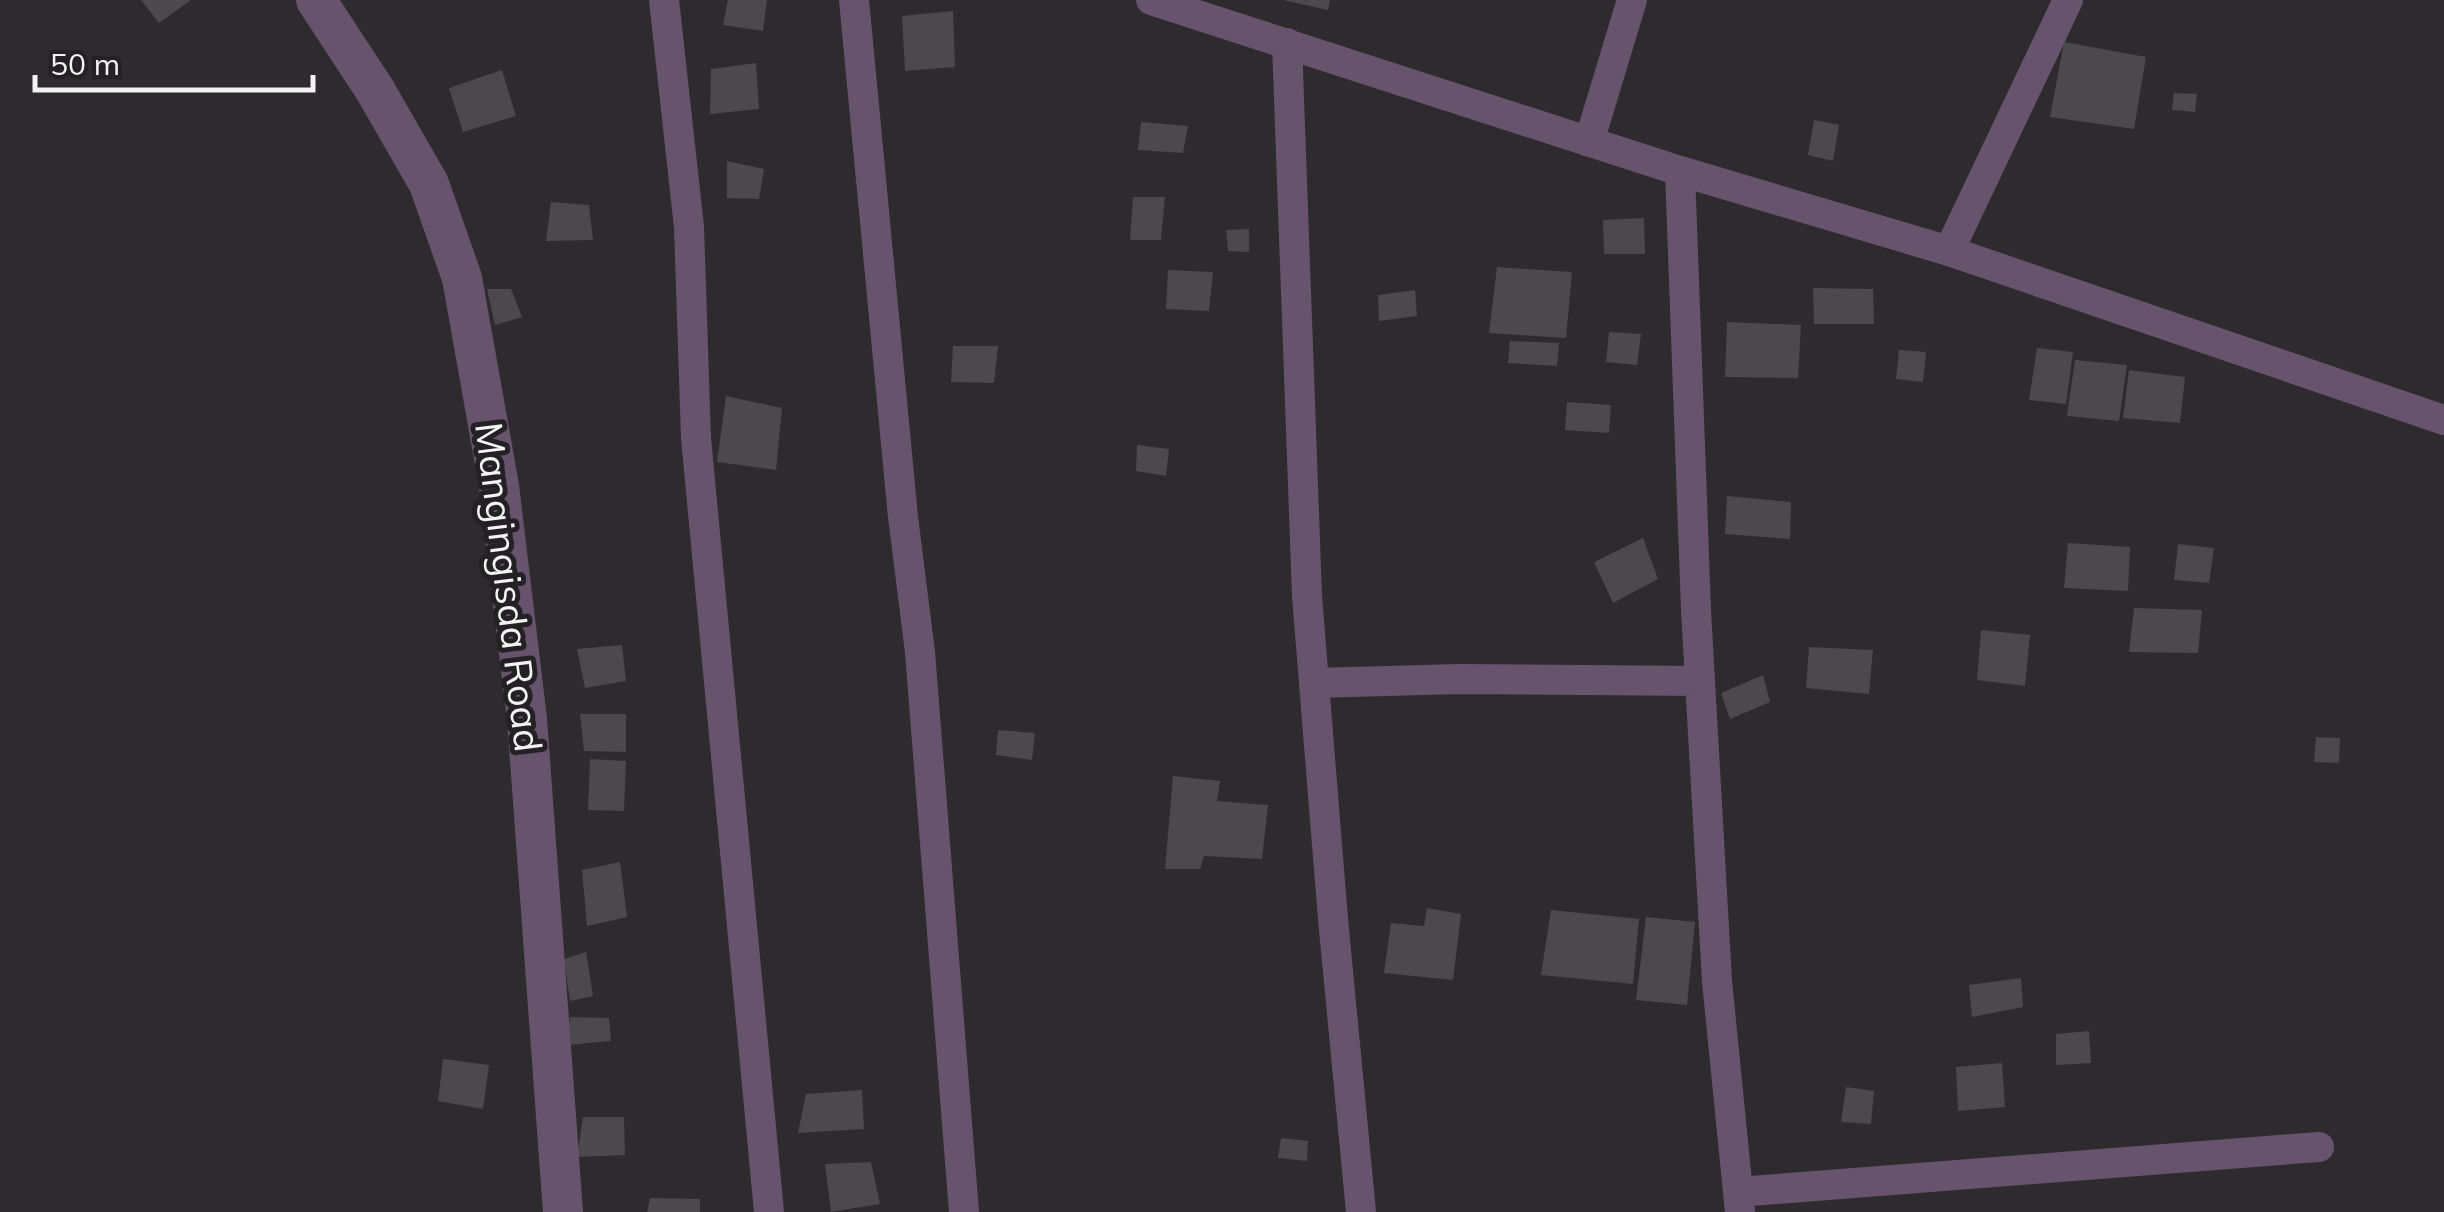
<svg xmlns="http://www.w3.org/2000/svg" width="2444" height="1212" viewBox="0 0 2444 1212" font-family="Mulish,sans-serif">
	<rect width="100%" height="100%" fill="#2d2b2d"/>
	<!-- building -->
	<path fill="#4b494b" d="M141,0H191L159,23Z
		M728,0H767L763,31L723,25Z
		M1283,0H1330L1328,10Z
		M953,11L955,67L905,71L902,16Z
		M2064,42L2146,57L2134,129L2050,117Z
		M756,63L759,109L710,114L711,69Z
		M502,70L516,116L463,132L449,88Z
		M2174,93L2197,94L2195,112L2172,110Z
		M1814,120L1839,125L1833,161L1808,155Z
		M1141,122L1188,126L1183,153L1138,150Z
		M727,161L764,169L759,199L727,198Z
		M1133,197H1165L1161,240H1130Z
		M551,202L589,205L593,240L546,241Z
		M1644,218L1645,254H1604L1603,220Z
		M1249,229V252L1228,251L1226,230Z
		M1497,267L1572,272L1566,338L1489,333Z
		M1168,270L1213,272L1209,311L1166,309Z
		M1813,288L1873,289L1874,324H1814Z
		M487,289H511L522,317L495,325Z
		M1415,290L1417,316L1379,321L1378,295Z
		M1727,322L1801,325L1798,378L1725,377Z
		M1609,332L1641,334L1637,365L1606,362Z
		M1510,341L1559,343L1557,366L1508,363Z
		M953,346H998L994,383L951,382Z
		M2037,348L2073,352L2066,404L2029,400Z
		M1899,350L1926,352L1923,382L1896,379Z
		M2075,360L2127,365L2119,421L2067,416Z
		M2129,370L2185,377L2180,423L2123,418Z
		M726,396L782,408L776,470L717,462Z
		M1567,402L1611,405L1609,433L1565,430Z
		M1137,445L1169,449L1166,476L1136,471Z
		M1727,496L1791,502L1790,539L1725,534Z
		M1643,538L1658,579L1613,603L1594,562Z
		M2068,543L2130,547L2128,591L2064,588Z
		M2178,544L2214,548L2209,583L2174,580Z
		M2134,608L2202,610L2198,653L2129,652Z
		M1981,630L2030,635L2025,686L1977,680Z
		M622,645L626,681L585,688L577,649Z
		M1809,647L1873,650L1869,694L1806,688Z
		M1763,675L1770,702L1730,719L1721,693Z
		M580,714H626V752L584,751Z
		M998,730L1035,733L1032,760L996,755Z
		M2316,737L2340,738L2339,763L2314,762Z
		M590,759L626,761L624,811L588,810Z
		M1173,776L1220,781L1217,801L1268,805L1262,859L1204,856L1200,869H1165Z
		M620,862L627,917L587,926L582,870Z
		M1427,908L1461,914L1453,980L1384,973L1391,923L1424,926Z
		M1551,910L1639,919L1633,984L1541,975Z
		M1646,917L1695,922L1687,1005L1636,1000Z
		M586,952L593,996L570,1001L564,959Z
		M2021,978L2023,1007L1972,1017L1969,985Z
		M570,1017L609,1018L611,1041L567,1045Z
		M2089,1031L2091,1063L2056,1065V1034Z
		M443,1059L489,1065L483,1109L438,1101Z
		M2002,1063L2005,1107L1958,1111L1956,1067Z
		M1846,1087L1874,1091L1871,1124L1841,1122Z
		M862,1090L864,1129L798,1133L806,1094Z
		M583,1117H624L625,1155L577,1157Z
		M1281,1138L1308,1141L1307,1161L1278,1158Z
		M871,1162L880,1204L831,1212L825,1164Z
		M650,1198L700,1199V1212H647Z"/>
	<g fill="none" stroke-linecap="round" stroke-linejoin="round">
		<!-- minor -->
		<path stroke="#68536d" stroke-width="30" d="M664,0L689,227L696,438L769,1212
			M854,0L903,517L920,652L964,1212
			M1151,0L1680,171L1949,251L2444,420
			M1287,43L1307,596L1333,919L1361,1212
			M1589,142L1632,0
			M1680,171L1696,610L1717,981L1740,1212
			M1949,251L2068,0
			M1314,683L1459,679L1700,681
			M1738,1192L2319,1147"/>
		<!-- tertiary -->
		<path stroke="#68536d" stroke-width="40" d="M316,0L375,90L429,184L462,278L499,486L527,719L563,1212"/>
	</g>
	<g text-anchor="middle" stroke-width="10" stroke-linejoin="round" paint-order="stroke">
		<!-- street labels -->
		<g font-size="38" fill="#f4f3f4" stroke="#232123">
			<text transform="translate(508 587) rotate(83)" y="13">Mangingisda Road</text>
		</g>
	</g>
	<!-- scale -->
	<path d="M35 75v15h278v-15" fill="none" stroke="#f4f3f4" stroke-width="5"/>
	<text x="50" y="75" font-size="30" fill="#f4f3f4" stroke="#232123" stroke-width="8" paint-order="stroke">50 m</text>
</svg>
